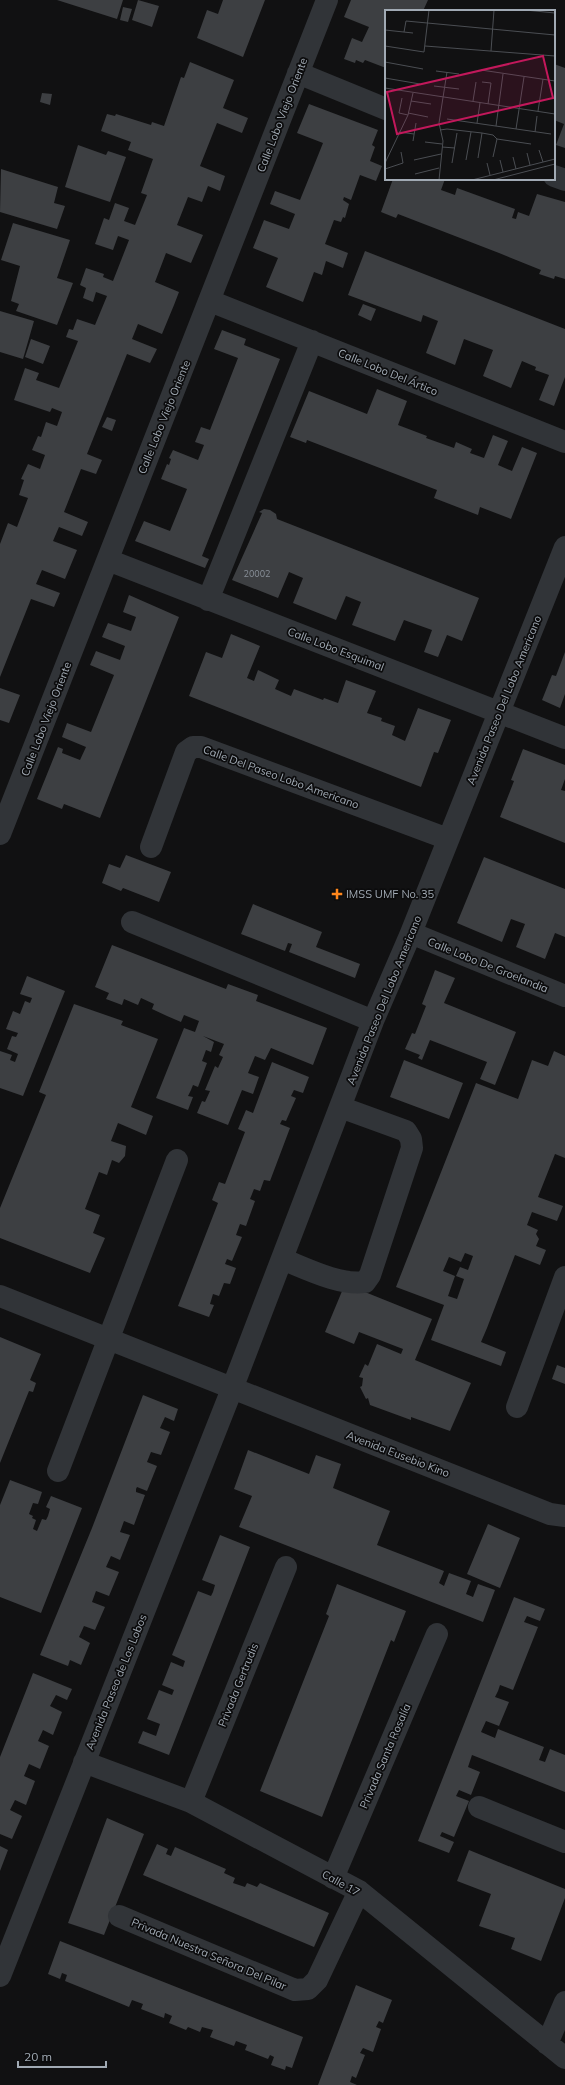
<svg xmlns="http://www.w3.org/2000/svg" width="565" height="2085" viewBox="0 0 565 2085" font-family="Mulish,sans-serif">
	<rect width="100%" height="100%" fill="#111112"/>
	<!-- building -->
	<path fill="#3d3f42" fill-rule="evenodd" d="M57,0H123L117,19Z
		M138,0L159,6L152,27L132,20Z
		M223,0H265L243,57L197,38L207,10L218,14Z
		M351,0H428L423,11H386V68L365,60L363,63L356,60L355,63L344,59L352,38L362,42L369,27L344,17Z
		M123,7L132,9L128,22L120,20Z
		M190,62L234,80L223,108L248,118L242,133L217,123L200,166L225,176L220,191L208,186L202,202L188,197L177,225L203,235L191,263L166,253L155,282L179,292L174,305L162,334L138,324L132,339L157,349L150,363L127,354L87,454L102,460L96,474L81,469L64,512L88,522L82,536L59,527L53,541L77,550L65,579L42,570L36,584L60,593L54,607L31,599L0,677V544L8,523L17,527L28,498L19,495L24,480L21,479L28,464L40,469L45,455L32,450L38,436L41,437L46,422L57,426L62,412L52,408L50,412L14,400L25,368L39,373L36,380L59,388L78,341L66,337L69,329L73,330L77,319L95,325L107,296L96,292L93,302L83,298L86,288L80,285L86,268L104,274L103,277L113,281L129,240L118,236L113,250L95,244L104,218L109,220L115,203L129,208L124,221L135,225L147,195L141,193L153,159L128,150L131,142L101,131L107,114L115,116L116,114L151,125L152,122L164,126L181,77L184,78Z
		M554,64L565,68V148L556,145L564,124L554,120Z
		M42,93L52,94L50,105L40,102Z
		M309,104L378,130L372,145L375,147L370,161L382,166L376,181L360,175L351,200L344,197L343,200L349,204L345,218L343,217L341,222L334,220L325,244L348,253L343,268L326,261L322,275L314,272L303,302L266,287L278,258L253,248L264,220L289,229L295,214L270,204L275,191L300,200L317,158L323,143L297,133Z
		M78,145L106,155L108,151L126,157L110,202L65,187Z
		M1,169L58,187L54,203L65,206L57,229L0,212Z
		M393,179H445L441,190L455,195L457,188L515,209L512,218L516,219L518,212L529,216L537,194L565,202V279L555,276L554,279L539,274L541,270L499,253L398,214L396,218L381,212Z
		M13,223L70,240L57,278L73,283L57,325L16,311L19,304L11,301L20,266L1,260Z
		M365,251L565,329V377L554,406L539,400L549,375L535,370L536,367L522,361L511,388L483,376L493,350L464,339L455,365L426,353L438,321L423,315L421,322L348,295Z
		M363,304L376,309L371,321L358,315Z
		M0,311L34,321L23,359L0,352Z
		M222,330L246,339L244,345L280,359L202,556L209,559L205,568L135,541L144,521L170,531L187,489L161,479L167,464L169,465L171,459L169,458L173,450L198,460L204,445L195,442L201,427L210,430L238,358L214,349Z
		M31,339L50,346L43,364L25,357Z
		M377,389L407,401L398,425L427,436L426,438L454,448L456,442L472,449L470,453L484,458L493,435L508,441L498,465L512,471L522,447L537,453L511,519L480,507L478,515L434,498L437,490L307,440L306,443L290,437L309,391L367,414Z
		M107,417L116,420L112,431L102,427Z
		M264,509L270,510L276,514L277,519L479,598L462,641L447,635L438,657L424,652L432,630L404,620L395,641L352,625L361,602L346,596L336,620L293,603L303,578L289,572L278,598L232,580L262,513L259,512Z
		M129,595L179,617L100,818L64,804L62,809L37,799L58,747L63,749L62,753L80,760L86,747L62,737L67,723L91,732L114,675L90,665L96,651L120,660L125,646L102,637L108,623L131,631L136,617L123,612Z
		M231,634L260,646L247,678L254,681L258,670L279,680L275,689L291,696L294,689L323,700L324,698L338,703L346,680L376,691L367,713L382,718L381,721L395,726L392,735L405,741L418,708L451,720L438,753L434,752L421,787L189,696L206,652L222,658Z
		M565,652V694L560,708L542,700L552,675L556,676Z
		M0,688L20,695L9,723L0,720Z
		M523,749L565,765V779L561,790L565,791V843L500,817L514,781L511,780Z
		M126,855L171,872L159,902L123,888L121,891L102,883L109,864L120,868Z
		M484,857L565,889V937L555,933L545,959L516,947L525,924L511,919L502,942L457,923Z
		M253,904L322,932L316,947L360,964L355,978L289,952L292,944L288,943L285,951L241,934Z
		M112,945L226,989L228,984L258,995L256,1001L327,1028L313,1065L271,1048L265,1060L255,1056L248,1073L259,1077L253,1094L242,1090L228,1125L197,1113L202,1101L205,1102L210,1091L205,1090L215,1066L218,1068L223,1057L219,1055L224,1044L203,1036L214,1042L211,1052L206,1050L202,1061L207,1063L198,1087L193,1085L191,1090L188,1096L193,1097L188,1110L156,1098L184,1028L195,1032L199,1021L184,1015L181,1022L167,1016L152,1009L154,1004L141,998L138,1005L124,999L122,1005L106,999L109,993L95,987Z
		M435,970L455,978L444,1003L516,1032L495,1085L480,1079L487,1062L430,1040L422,1060L418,1058L420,1055L405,1049L412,1033L415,1034L426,1006L422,1004Z
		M27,976L65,991L23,1096L0,1088V1051L12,1055L10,1060L15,1062L18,1054L7,1049L12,1036L16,1037L18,1033L6,1029L13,1011L20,1014L25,1001L30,1003L32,998L20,994Z
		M74,1004L123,1021L121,1025L158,1039L131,1107L153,1116L146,1135L118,1123L111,1141L126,1146L125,1156L119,1163L112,1160L107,1175L99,1172L85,1209L100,1215L93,1233L105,1238L90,1273L0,1238V1208L46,1095L39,1092Z
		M554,1051L565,1056V1158L555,1154L538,1197L563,1206L557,1221L532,1212L527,1225L538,1230L536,1234L539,1239L536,1246L546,1250L540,1265L515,1255L487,1328L481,1342L506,1352L501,1366L431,1340L444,1305L396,1287L476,1083L518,1099L532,1060L548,1066ZM465,1253L473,1256L468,1270L460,1267L456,1276L464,1279L457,1299L448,1296L455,1276L443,1271L449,1257L461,1262Z
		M404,1060L463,1083L449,1119L390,1097Z
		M272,1062L309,1077L303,1093L294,1090L291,1096L296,1098L286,1121L282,1120L280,1124L290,1128L270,1181L264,1180L260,1191L254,1189L250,1199L255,1201L246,1226L240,1224L236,1235L242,1237L232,1261L227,1259L225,1264L236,1268L230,1284L224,1283L219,1296L213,1294L210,1304L214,1305L209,1317L178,1306L218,1203L212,1200L219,1182L225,1184L245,1132L238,1129L246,1110L253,1113Z
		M345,1284L432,1319L415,1360L471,1383L450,1431L411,1417V1420L370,1405L368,1398L366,1399L360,1387L362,1386L363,1378L359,1377L365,1364L368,1366L377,1344L401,1354L403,1349L359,1332L354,1344L325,1332Z
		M0,1337L41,1354L30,1380L36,1383L33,1392L29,1391L0,1463Z
		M557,1365L565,1368V1384L552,1379Z
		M143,1395L178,1409L174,1421L165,1417L160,1428L170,1432L161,1455L151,1452L147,1462L157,1466L147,1491L137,1487L136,1489V1492L145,1495L134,1525L124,1521L120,1532L130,1535L120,1560L111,1556L106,1567L119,1572L109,1596L96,1591L92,1602L105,1607L95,1630L84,1626L79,1637L90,1643L81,1665L70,1660L68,1666L40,1655L92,1528Z
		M248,1450L309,1474L316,1455L341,1464L333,1488L390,1511L377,1545L444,1571L439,1583L444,1586L449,1573L471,1581L466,1594L473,1597L478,1584L495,1590L483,1622L239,1527L252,1496L234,1489Z
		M10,1480L42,1492L38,1504L33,1503L29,1514L33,1516L32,1518L36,1520L33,1529L37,1531L42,1519L46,1520L48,1516L50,1509L46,1507L51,1496L82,1508L41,1613L0,1597V1505Z
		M488,1524L520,1538L500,1588L467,1574Z
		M220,1535L250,1547L169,1755L138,1743L143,1731L156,1736L160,1724L147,1719L159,1690L172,1695L174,1690L162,1685L171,1662L183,1667L185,1661L172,1655L198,1591L211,1596L213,1592L215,1585L202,1580Z
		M337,1584L406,1611L394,1642L391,1640L322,1817L260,1791L329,1616L326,1614Z
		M514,1597L545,1609L540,1621L527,1616L524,1622L538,1627L513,1690L500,1685L498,1691L495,1697L509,1702L499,1726L486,1721L481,1732L495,1738L498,1729L544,1747L539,1760L545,1762L550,1749L565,1755V1792L472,1755L468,1767L480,1772L471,1795L459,1790L456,1796L469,1801L454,1837L442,1832L440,1836L454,1842L449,1853L418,1841Z
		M33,1673L72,1689L67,1700L56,1695L50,1706L62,1712L53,1735L43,1730L38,1741L49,1746L40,1769L29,1764L24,1776L35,1781L26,1805L15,1800L10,1810L22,1816L12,1839L0,1834V1757Z
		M107,1818L144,1834L104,1935L68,1923Z
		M157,1844L168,1849L166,1854L171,1856L175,1847L226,1869L224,1873L235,1878L233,1883L245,1887L247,1883L257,1887L260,1883L329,1913L314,1947L143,1875Z
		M0,1846L8,1850L0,1871Z
		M469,1850L565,1889V1898L541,1961L511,1949L515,1938L479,1926L491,1894L457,1881Z
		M60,1941L303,2037L292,2068L286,2066L285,2070L271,2065L274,2057L270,2055L268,2059L245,2050L247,2045L236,2041L234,2046L210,2037L213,2030L202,2027L200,2032L188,2027L186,2030L169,2023L172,2016L165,2013L164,2018L141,2009L143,2004L132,2000L129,2007L117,2002L65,1981L67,1975L62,1973L60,1979L48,1974Z
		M356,1985L392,2000L383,2023L379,2021L376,2027L381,2029L373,2052L363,2048L360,2053L365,2055L356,2078L352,2076L350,2082L357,2085H318Z"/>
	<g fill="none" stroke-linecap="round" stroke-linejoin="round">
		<!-- minor -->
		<path stroke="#313438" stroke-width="22" d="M298,73L386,109
			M554,176L565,180
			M210,301L565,442
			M108,560L565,738
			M208,600L312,341
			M0,834L327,0
			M151,847L186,752L193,747H201L448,839
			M132,922L373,1021
			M411,933L565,996
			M282,1259C305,1268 340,1286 365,1282L370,1275L412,1148L411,1139L406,1131L340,1107
			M0,1296L550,1514L565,1516
			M517,1407L565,1277
			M58,1471L177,1160
			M84,1762L191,1802L359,1891L565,2058
			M191,1802L286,1567
			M479,1807L565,1842
			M333,1878L437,1634
			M119,1916L295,1990L308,1989L317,1980L359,1891
			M0,1976L232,1389L373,1021L411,933L565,547
			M547,2044L565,2002"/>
	</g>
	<!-- markers -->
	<path fill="#ff871c" stroke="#0c0c0d" stroke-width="1.5" d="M335 888h4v4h4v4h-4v4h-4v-4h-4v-4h4z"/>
	<g text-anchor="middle" stroke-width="3.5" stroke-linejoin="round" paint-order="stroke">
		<!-- number labels -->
		<g font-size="9" fill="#888f98">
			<text x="257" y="577">20002</text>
		</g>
		<!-- street labels -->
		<g font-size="11" fill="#a1aab4" stroke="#0c0c0d">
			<text transform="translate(282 115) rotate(-69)" y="4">Calle Lobo Viejo Oriente</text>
			<text transform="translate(388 372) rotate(22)" y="4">Calle Lobo Del Ártico</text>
			<text transform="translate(164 417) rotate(-68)" y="4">Calle Lobo Viejo Oriente</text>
			<text transform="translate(336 649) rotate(21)" y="4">Calle Lobo Esquimal</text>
			<text transform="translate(504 700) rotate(-68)" y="4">Avenida Paseo Del Lobo Americano</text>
			<text transform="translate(46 719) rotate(-69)" y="4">Calle Lobo Viejo Oriente</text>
			<text transform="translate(281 777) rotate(20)" y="4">Calle Del Paseo Lobo Americano</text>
			<text transform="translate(488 965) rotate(22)" y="4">Calle Lobo De Groelandia</text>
			<text transform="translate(384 1000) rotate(-68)" y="4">Avenida Paseo Del Lobo Americano</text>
			<text transform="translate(398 1454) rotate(21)" y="4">Avenida Eusebio Kino</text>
			<text transform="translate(116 1682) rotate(-68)" y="4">Avenida Paseo de Los Lobos</text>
			<text transform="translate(238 1685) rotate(-68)" y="4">Privada Gertrudis</text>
			<text transform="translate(385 1756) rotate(-67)" y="4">Privada Santa Rosalía</text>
			<text transform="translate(341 1883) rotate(29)" y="4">Calle 17</text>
			<text transform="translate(209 1954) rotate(23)" y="4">Privada Nuestra Señora Del Pilar</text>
		</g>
		<!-- poi labels -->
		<g font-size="11" fill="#a1aab4" stroke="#0c0c0d" text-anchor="start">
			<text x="346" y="898">IMSS UMF No. 35</text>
		</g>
	</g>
	<!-- overview -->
	<g transform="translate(385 10)">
		<rect width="170" height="170" fill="#111112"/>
		<path fill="none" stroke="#4b4e53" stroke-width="1" d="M140,0L170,3M0,20L28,23M19,22L21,11L170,25M0,36L39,42L44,0M40,36L170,46M106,41L109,0M0,52L38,59M96,60L170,71M51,61L74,64M0,68L35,74M97,72L106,73L103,94M49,76L74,79M0,78L170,104M17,88L14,103L23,105M26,91L46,94M88,91L91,72M153,101L158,69M23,103L43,107M62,109L166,124M92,113L95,93M111,116L118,64M131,119L139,67M55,120L62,119L97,123L108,125L112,129L146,134M14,122L29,124M150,122L152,106M28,131L31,113M40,132L57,134M57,137L70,138M154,140L158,152M142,143L145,155M108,147L112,129M128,147L131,159M93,148L97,123M29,150L56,144M81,150L86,122M115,150L118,162M0,153L23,105L28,83M67,153L72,123M102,153L105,165M0,159L18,153L16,142M30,164L54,158M54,170L58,131L54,113L62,62M87,170L170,149M108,170L170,154"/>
		<path fill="#c2185b" fill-opacity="0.15" stroke="#c2185b" stroke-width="2" d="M158,46L168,88L12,124L2,82Z"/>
		<rect width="170" height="170" fill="none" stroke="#a1aab4" stroke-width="2"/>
	</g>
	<!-- scale -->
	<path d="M18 2061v6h88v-6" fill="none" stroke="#a1aab4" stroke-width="2"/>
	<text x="24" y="2061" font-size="12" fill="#a1aab4" stroke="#0c0c0d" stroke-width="3" paint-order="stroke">20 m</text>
</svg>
